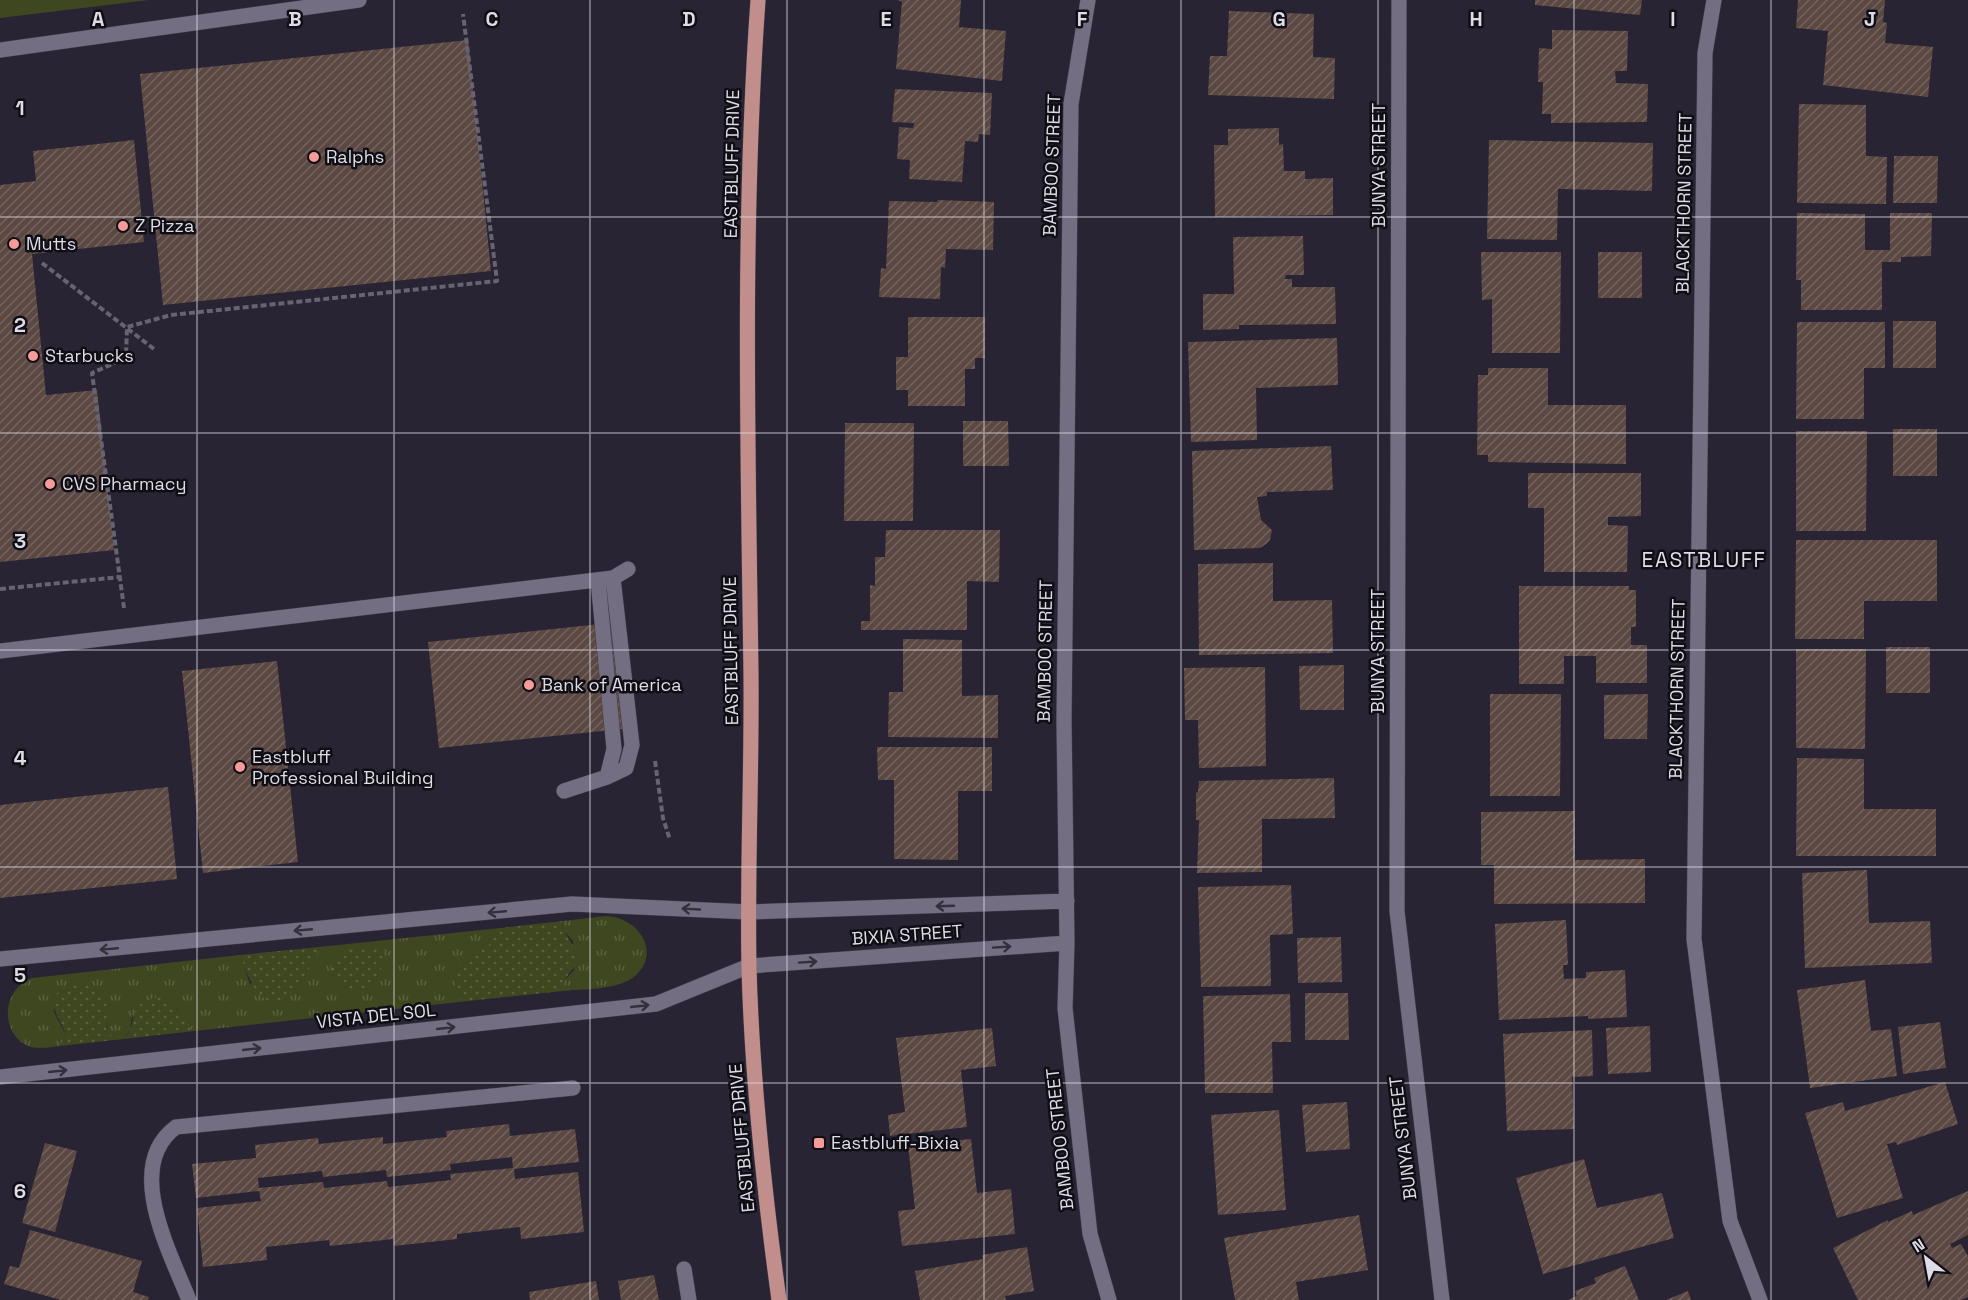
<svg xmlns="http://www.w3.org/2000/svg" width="1968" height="1300" viewBox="0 0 1968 1300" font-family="'Space Grotesk',sans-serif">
	<defs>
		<pattern id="grass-tufts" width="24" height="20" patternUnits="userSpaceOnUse" patternTransform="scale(1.5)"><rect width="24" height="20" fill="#3f4720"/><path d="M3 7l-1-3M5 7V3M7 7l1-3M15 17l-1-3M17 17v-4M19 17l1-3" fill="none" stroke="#5a6140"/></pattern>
		<pattern id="garden-dots" width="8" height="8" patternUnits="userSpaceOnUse" patternTransform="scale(1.5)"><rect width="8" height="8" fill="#3f4720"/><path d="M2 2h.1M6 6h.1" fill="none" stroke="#5a6140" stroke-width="1.8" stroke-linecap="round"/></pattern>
		<pattern id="building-hatch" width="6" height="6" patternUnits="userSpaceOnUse" patternTransform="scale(1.5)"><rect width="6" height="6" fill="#5c4843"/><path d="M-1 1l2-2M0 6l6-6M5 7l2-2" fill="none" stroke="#73625e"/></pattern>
	</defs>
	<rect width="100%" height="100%" fill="#282433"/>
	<!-- grass -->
	<path fill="url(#grass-tufts)" d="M606,916C642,918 663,957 631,979C613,990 584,989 563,991V982L574,970L573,941L563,930V921Z
		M491,929L489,946L454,981L461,994L459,1002L194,1031L185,1025L177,1009L132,1017L130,1029L124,1039L115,1040L107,1032L108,1006L95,989L54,1004V1012L66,1035L60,1046C51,1047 41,1049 31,1047C0,1037 0,990 32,978L240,955L250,984L318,952L319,947Z"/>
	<!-- garden -->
	<path fill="url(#garden-dots)" d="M563,921C561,935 577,943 578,961L563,982V991L459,1002L461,994C459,989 455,985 454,981C449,962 477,954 489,946L491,929Z
		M367,946L381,948L385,959L375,983L358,992C344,988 332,978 331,963L338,953Z
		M319,947C318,958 310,967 304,976C273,1027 253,994 240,955Z
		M73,982C90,982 112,997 109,1017C108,1023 106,1025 107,1031L115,1040L60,1046L66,1035C58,1012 39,999 73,982Z
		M158,997C177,999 179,1020 194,1031L124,1039C139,1021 126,1004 158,997Z"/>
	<!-- pitch -->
	<path fill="#3f4720" d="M0,0H149L0,18Z"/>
	<!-- building -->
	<path fill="url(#building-hatch)" fill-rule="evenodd" d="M898,0H961L959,27L1006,31L1002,81L896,69L902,2Z
		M1535,0H1642L1640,15L1535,5Z
		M1798,0H1885L1883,22L1887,23L1885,43L1933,47L1928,97L1823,85L1828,31L1796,28Z
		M1229,11L1314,14L1313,57L1335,58L1334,99L1208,95L1210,56H1227Z
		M1552,30L1628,31L1627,71H1615L1616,83L1648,84L1647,122L1551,123V114H1542L1543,82H1538L1539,48L1552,49Z
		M468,40L491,271L163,305L140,74Z
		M895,89L992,93L990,135L979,134L978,142L965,141L962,182L909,179L910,160L897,159L899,127L913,128L914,123L892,122Z
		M1799,104L1866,105V156L1887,157L1886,204L1797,203Z
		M1279,128V145L1283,144L1284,171H1305V179L1333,178V215L1215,217L1214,145H1228V129Z
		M134,140L144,242L32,254L46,395L97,390L114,550L0,562V185L36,181L33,151Z
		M1489,140L1653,143L1652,191L1558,189L1557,240L1487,239Z
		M1894,156H1938L1937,203H1893Z
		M938,200L994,202L993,250L946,249L945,268L941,267L940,299L879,297L881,268L886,269L889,201L937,202Z
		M1797,213L1865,214V250H1890V213H1932L1931,256L1901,257V262H1882V310H1801V280H1796Z
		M1303,236L1304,275H1286L1285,279H1292V287H1335L1336,324L1239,325V329L1203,330V294H1234L1233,237Z
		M1481,252H1561L1560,353H1492V299L1482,300Z
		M1598,252H1642V298H1598Z
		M908,317H985V358H975V369H965V406H908V390H896V357H908Z
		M1893,321H1936V368H1893Z
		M1797,322H1885V368H1864V419H1796Z
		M1337,338L1338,385L1256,388L1257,440L1191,442L1188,342Z
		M1488,368H1548V405H1626V464L1488,462V455H1477L1478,375H1488Z
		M963,421H1008L1009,466H963Z
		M845,423H914L913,521H844Z
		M1893,429H1937V476H1893Z
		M1796,431H1867L1866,531H1796Z
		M1331,446L1333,490L1267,492V496L1257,497L1261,520L1272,530L1270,540L1266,544L1260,548L1194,550L1192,451Z
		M1528,473H1641V516L1608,517V525L1628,526L1627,572H1544V508H1528Z
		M886,530H1000L999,582L967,581V630H861V621H870V585L875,586V557H885Z
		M1796,540H1937V601H1864V639H1795Z
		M1273,563V601L1332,600L1333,653L1199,655L1198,564Z
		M1519,586H1629V590H1636V627H1631V645H1647V683H1596V656H1564V684H1519Z
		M620,622L631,728L439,748L428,642Z
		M903,639L962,640V696L998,695V738L888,737L889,692H903Z
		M1886,647H1930V693H1886Z
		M1796,649H1866L1865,749L1796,748Z
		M277,661L298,862L203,873L182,671Z
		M1344,665V710H1300L1299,666Z
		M1265,667L1266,766L1199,768L1198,720H1185L1184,668Z
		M1490,694H1561L1560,796H1490Z
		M1648,694L1647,739H1604V695Z
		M877,747H992V791H958V860L894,859V780H878Z
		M1797,758L1864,759V809H1936V856H1796Z
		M1334,778L1335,818L1262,819V872L1197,873L1199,820H1196V793L1198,792L1199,781Z
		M168,787L177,879L0,898V805Z
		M1575,811V860L1645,859V903L1494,904V865H1481V812Z
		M1867,870L1869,923L1930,921L1932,963L1805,968L1802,873Z
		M1291,885L1293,934L1270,935L1271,986L1201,987L1198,887Z
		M1566,920L1568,965H1563L1564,979L1586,978V972L1625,970L1627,1017L1588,1019V1016L1499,1020L1495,924Z
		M1341,937L1342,982L1298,983L1297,938Z
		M1865,980L1871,1031L1891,1029L1897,1076L1810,1088L1797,990Z
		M1305,993H1348L1349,1040H1305Z
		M1290,994L1291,1042H1272L1273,1093H1205L1203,996Z
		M1940,1022L1946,1068L1903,1074L1898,1027Z
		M1650,1026L1651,1072L1608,1074L1606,1028Z
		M992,1028L996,1066L961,1070L967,1127L890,1136L888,1115L905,1112L896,1038Z
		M1592,1030L1593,1076L1572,1077L1574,1129L1507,1131L1503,1034Z
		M1945,1082L1958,1124L1897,1145L1896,1142L1887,1144L1903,1198L1837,1218L1805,1113L1843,1102L1845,1111Z
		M1347,1102L1350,1149L1306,1152L1302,1105Z
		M1279,1110L1286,1210L1218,1215L1211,1115Z
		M509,1124L510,1136L575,1129L579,1162L514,1169L515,1179L578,1172L584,1232L521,1239L520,1227L457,1234V1239L394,1246L393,1239L330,1246L329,1240L266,1247L267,1260L203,1267L197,1208L261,1201L259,1191L196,1198L192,1164L256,1158L255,1145L318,1138L319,1144L383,1137V1144L447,1137L446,1131ZM512,1157L513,1168L450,1174L451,1180L388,1187L387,1181L324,1188L323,1182L259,1188L258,1178L322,1171L323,1177L386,1170L387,1177L451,1170L450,1164Z
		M971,1139L977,1193L1011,1189L1015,1234L902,1246L898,1211L915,1209L908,1145Z
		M45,1143L77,1151L55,1232L22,1223Z
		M1584,1159L1597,1208L1662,1193L1674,1238L1543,1274L1516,1178Z
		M1968,1191V1235L1950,1244L1952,1248L1961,1244L1968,1256V1297L1961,1300H1858L1833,1248L1888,1220V1222L1912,1211L1913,1215Z
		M1359,1215L1368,1270L1296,1282L1299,1300H1235L1224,1238Z
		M30,1230L142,1261L133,1292L149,1297L148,1300H61L4,1284L10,1266L19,1268Z
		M1027,1247L1034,1291L1005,1296L1006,1300H920L915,1271L983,1259L982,1255Z
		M1625,1266L1639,1300H1568L1577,1296L1575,1291L1596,1283L1594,1278Z
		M654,1275L659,1300H621L618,1281Z
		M596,1281L599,1300H530L529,1292Z
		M1688,1291L1691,1300H1666Z"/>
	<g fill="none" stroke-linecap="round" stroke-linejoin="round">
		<defs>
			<path id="minor" d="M1088,0L1071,104L1064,720L1067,943L1065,1008L1090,1234L1109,1300
				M1399,0L1397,911L1442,1300
				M1714,0L1705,53L1694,939L1730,1221L1760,1300
				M0,50L359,0
				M0,651L613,578L628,569
				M607,777L626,768L632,745L613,578
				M564,791L607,777L614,749L598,580
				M0,959L572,904L750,912L1067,901
				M0,1077L656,1004L749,966L1067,943
				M684,1269L689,1300
				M189,1300C170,1252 123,1166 176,1127L573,1088"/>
			<path id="major" d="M758,0C742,224 748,449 751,674C752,772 747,870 749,968C752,1079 764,1190 779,1300"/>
		</defs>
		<!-- minor casing -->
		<use href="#minor" stroke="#423f4c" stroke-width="16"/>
		<!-- major casing -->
		<use href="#major" stroke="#423f4c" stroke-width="16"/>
		<!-- path -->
		<path stroke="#676471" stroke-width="4" stroke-dasharray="6 3" stroke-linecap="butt" d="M42,263L154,349
			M0,589L120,577
			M124,608L92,373L126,358L127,327L171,315L497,281L463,14
			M655,761L663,818L670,840"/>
		<!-- minor -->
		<use href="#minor" stroke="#736e81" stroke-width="15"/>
		<!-- major -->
		<use href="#major" stroke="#c28e8b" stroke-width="15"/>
	</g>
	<!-- one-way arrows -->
	<defs><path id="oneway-shaft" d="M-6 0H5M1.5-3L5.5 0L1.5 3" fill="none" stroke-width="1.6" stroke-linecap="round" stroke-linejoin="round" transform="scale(1.5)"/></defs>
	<g stroke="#33303b">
		<use href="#oneway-shaft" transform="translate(945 906) rotate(178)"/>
		<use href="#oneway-shaft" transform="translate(691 909) rotate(-177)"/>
		<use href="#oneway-shaft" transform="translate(497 912) rotate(175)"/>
		<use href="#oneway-shaft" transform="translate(303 930) rotate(175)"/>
		<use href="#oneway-shaft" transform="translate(1002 947) rotate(-4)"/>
		<use href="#oneway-shaft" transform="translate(109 949) rotate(175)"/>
		<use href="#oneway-shaft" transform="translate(808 962) rotate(-4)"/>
		<use href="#oneway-shaft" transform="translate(640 1006) rotate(-6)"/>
		<use href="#oneway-shaft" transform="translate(446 1028) rotate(-6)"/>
		<use href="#oneway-shaft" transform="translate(252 1049) rotate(-6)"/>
		<use href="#oneway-shaft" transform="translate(58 1071) rotate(-6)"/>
	</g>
	<!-- grid -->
	<path fill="none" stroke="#dedce6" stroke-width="1.5" stroke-opacity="0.55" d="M197,0V1300M394,0V1300M590,0V1300M787,0V1300M984,0V1300M1181,0V1300M1378,0V1300M1574,0V1300M1771,0V1300M0,217H1968M0,433H1968M0,650H1968M0,867H1968M0,1083H1968"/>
	<!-- markers -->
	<g fill="#f59b9a" stroke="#100e15" stroke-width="2">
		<circle cx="314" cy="157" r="6"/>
		<circle cx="123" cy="226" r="6"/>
		<circle cx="14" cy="244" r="6"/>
		<circle cx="33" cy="356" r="6"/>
		<circle cx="50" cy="484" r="6"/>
		<circle cx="529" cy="685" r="6"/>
		<circle cx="240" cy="767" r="6"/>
		<rect x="813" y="1137" width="12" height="12" rx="3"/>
	</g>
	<g text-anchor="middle" stroke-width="5" stroke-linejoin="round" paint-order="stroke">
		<!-- poi labels -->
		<g font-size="18" fill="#dedce6" stroke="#100e15" text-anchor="start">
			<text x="326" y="163">Ralphs</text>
			<text x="135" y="232">Z Pizza</text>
			<text x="26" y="250">Mutts</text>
			<text x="45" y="362">Starbucks</text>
			<text x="62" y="490">CVS Pharmacy</text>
			<text x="541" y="691">Bank of America</text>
			<text x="252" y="763">Eastbluff<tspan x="252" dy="21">Professional Building</tspan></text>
			<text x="831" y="1149">Eastbluff-Bixia</text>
		</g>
		<!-- street labels -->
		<g font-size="18" fill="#dedce6" stroke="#100e15">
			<text transform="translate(732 164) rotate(-89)" y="6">EASTBLUFF DRIVE</text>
			<text transform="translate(1052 165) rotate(-88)" y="6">BAMBOO STREET</text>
			<text transform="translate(1379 165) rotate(-90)" y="6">BUNYA STREET</text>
			<text transform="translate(1684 203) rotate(-89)" y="6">BLACKTHORN STREET</text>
			<text transform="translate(731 651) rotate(-91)" y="6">EASTBLUFF DRIVE</text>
			<text transform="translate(1045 651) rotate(-89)" y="6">BAMBOO STREET</text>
			<text transform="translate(1378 651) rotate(-90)" y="6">BUNYA STREET</text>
			<text transform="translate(1677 689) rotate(-89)" y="6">BLACKTHORN STREET</text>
			<text transform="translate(907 935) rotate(-4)" y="6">BIXIA STREET</text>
			<text transform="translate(376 1016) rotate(-6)" y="6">VISTA DEL SOL</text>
			<text transform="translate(742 1138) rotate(-95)" y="6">EASTBLUFF DRIVE</text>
			<text transform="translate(1403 1138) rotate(-97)" y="6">BUNYA STREET</text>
			<text transform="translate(1060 1139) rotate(-96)" y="6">BAMBOO STREET</text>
		</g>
		<!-- quarter labels -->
		<g font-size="21" letter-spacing="1.5" fill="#dedce6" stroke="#100e15">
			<text x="1704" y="567">EASTBLUFF</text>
		</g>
	</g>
	<g font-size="20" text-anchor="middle" font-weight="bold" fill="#dedce6" stroke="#100e15" stroke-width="5" stroke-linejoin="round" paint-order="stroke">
		<text x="98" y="26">A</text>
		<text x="295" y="26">B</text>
		<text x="492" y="26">C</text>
		<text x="689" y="26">D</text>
		<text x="886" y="26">E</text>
		<text x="1082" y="26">F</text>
		<text x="1279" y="26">G</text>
		<text x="1476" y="26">H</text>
		<text x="1673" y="26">I</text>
		<text x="1870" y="26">J</text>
		<text x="20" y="115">1</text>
		<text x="20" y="332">2</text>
		<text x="20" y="548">3</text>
		<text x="20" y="765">4</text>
		<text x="20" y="982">5</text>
		<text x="20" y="1198">6</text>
	</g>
	<!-- north arrow -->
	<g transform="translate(1926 1258) rotate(329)" stroke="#100e15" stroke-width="4.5" paint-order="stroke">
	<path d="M0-4.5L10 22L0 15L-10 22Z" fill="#dedce6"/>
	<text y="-9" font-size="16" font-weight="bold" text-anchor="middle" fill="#dedce6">N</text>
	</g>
</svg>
